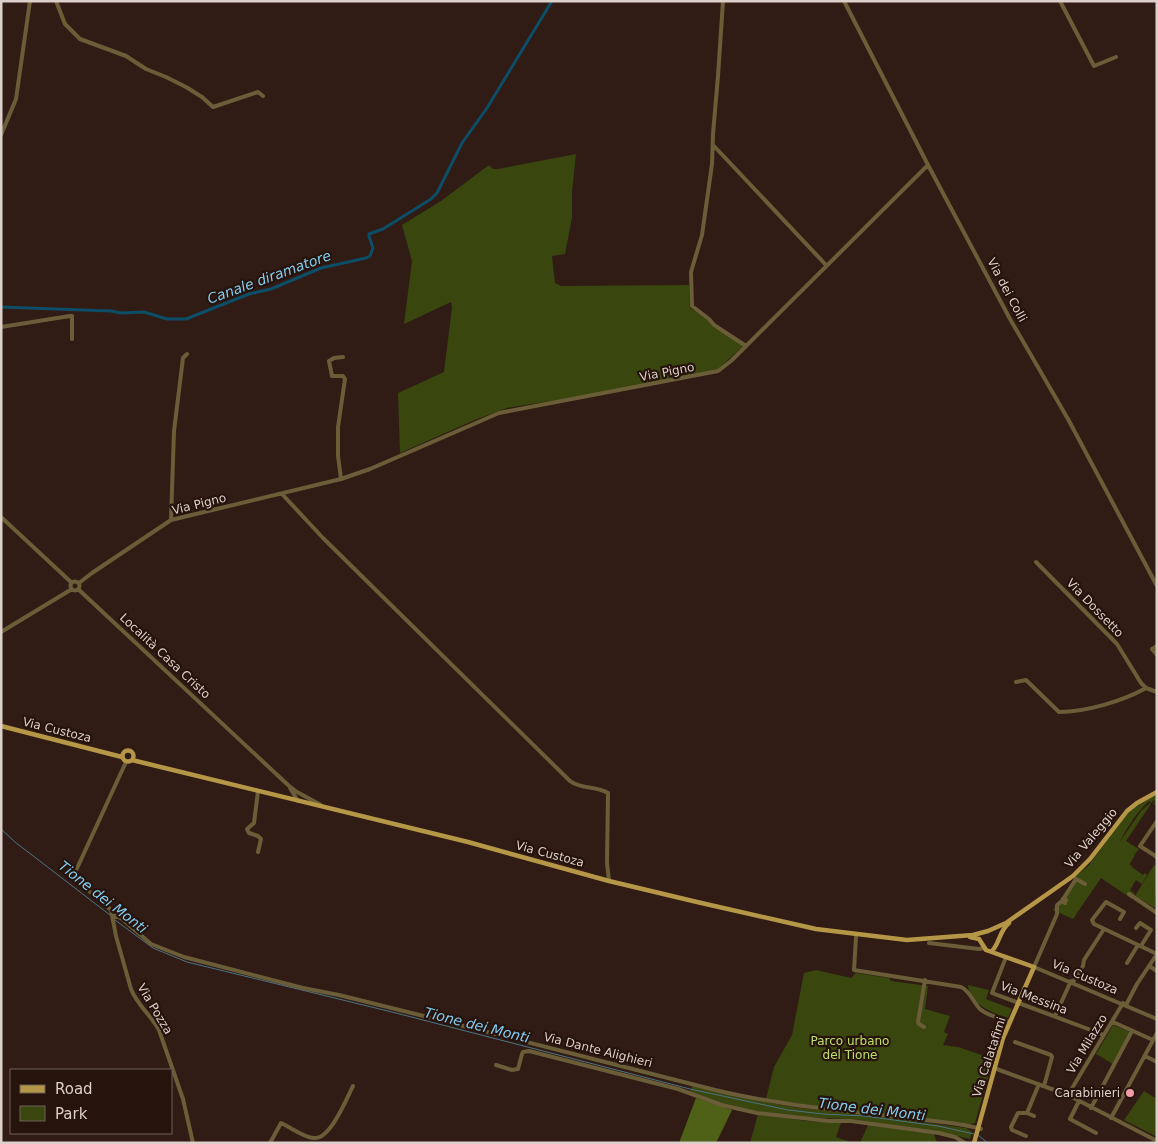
<svg xmlns="http://www.w3.org/2000/svg" width="1158" height="1144" viewBox="0 0 1158 1144" font-family="'DejaVu Sans',sans-serif">
	<rect width="100%" height="100%" fill="#301c15"/>
	<!-- green -->
	<path fill="#39460e" d="M576,154L572,192V218L565,254L552,256L555,283L561,286L689,285L690,308L706,318L713,327L741,343L742,347L718,369L597,394L507,408L477,419L400,453L398,393L444,372L452,307L451,302L404,324L412,261L402,225L441,201L489,165L493,169H498Z
		M1154,796L1157,797V806L1154,804L1155,801L1153,800L1152,803L1149,801C1136,813 1127,828 1119,843L1141,811L1150,803L1151,804L1126,841L1139,849L1135,854L1133,852L1135,855L1129,865L1130,864L1132,867L1143,875L1145,873L1147,875L1142,884L1136,880L1130,890L1135,894L1132,899L1101,878L1073,919L1053,910L1076,876L1089,865L1121,821L1133,808Z
		M1154,865L1157,866L1155,908L1135,896Z
		M816,970L851,978L856,973L889,978L891,981L928,986L925,1009L950,1016L944,1032L948,1034L943,1045L958,1047L993,1059L975,1123L966,1125C899,1116 833,1109 766,1099L774,1067L792,1035L804,973Z
		M968,985L989,990L986,999L1012,1009L1008,1018C993,1013 969,1004 968,985Z
		M1113,1025L1130,1032L1113,1064L1096,1054Z
		M692,1086L738,1097L799,1108L858,1114L966,1128L972,1132L970,1139C943,1132 916,1129 888,1125C876,1123 863,1120 850,1119C796,1118 740,1113 690,1091Z
		M1144,1091L1157,1099V1137L1124,1120Z
		M758,1114L807,1121L841,1123L836,1137L853,1143H750Z
		M868,1125L934,1134L937,1143H860Z"/>
	<!-- forest -->
	<path fill="#4f6117" d="M696,1098L732,1110L716,1143H679Z"/>
	<g fill="none" stroke-linecap="round" stroke-linejoin="round">
		<!-- stream -->
		<path stroke="#4b7485" stroke-width="1" d="M1,829L15,842L110,915
			M115,920L153,948L187,962L396,1013L690,1089L788,1110L823,1114L864,1116L938,1126L974,1134
			M978,1135L988,1143"/>
		<!-- canal -->
		<path stroke="#0c4d67" stroke-width="3" d="M1,307L111,311L121,313L144,312L167,319H186L249,294L271,289L321,268L366,258L370,256L373,248L369,236V234L383,229L431,199L437,193L462,143L487,108L552,1"/>
		<!-- minor -->
		<path stroke="#6b5d38" stroke-width="4" d="M56,1L65,24L80,39L126,56L146,69L166,77L186,87L202,97L213,107L258,92L263,96
			M723,1L718,76L713,134L712,164L702,235L691,272L692,306L709,319L714,325L746,346
			M844,1L928,165L1010,319L1068,419L1157,586
			M1060,1L1094,66L1116,57
			M1,135L16,99L30,1
			M713,145L826,265
			M1,327L70,316H72V339
			M341,479L338,456V427L345,379L343,376H332L329,361L334,358L343,357
			M282,494L323,538L570,781C580,789 596,786 608,793L607,863L609,881
			M1,517L72,583
			M171,520L174,431L183,358L187,354
			M1036,562L1117,644L1141,683L1146,688L1157,692
			M70.5 586a4.5 4.5 0 1 1 9 0a4.5 4.5 0 1 1-9 0Z
			M79,583L92,573L171,520L341,479L370,469L499,413L718,371L731,361L928,165
			M78,589L288,785L297,792L321,805
			M1,632L72,589
			M1157,646L1152,649L1157,655
			M1016,682L1026,680L1059,712C1086,712 1123,701 1146,688
			M126,762L73,877L111,910L116,936L131,989C137,1005 151,1015 159,1030L183,1099L193,1143
			M290,788L298,801
			M1157,821L1140,846L1157,857
			M258,852L261,839L258,836L249,833L247,829L254,823L258,791
			M1129,894L1157,913
			M1064,898L1076,879L1085,884
			M1063,899L1066,900L1065,903L1062,901Z
			M1062,901L1057,905V914L1034,967L1157,1019
			M112,915L121,918L151,944L184,957L303,988L339,995L460,1025L715,1090C777,1105 841,1110 905,1118C930,1121 957,1122 981,1129
			M1120,919L1124,912L1106,902L1092,920L1094,924L1157,954
			M1136,928L1140,923L1151,930L1141,946
			M856,937L854,970L961,987C970,991 973,1002 980,1009C988,1016 1000,1018 1010,1022
			M929,943L979,949L985,948
			M1006,957L992,993L1104,1035
			M1127,963L1138,945
			M1149,966L1157,971
			M1073,982L1083,966L1084,960L1104,929
			M1126,1005L1137,984L1157,954
			M1055,1016L1071,981
			M1113,1022L1153,1040
			M924,1027L919,1024L918,1022L925,980
			M1015,1042L1051,1055L1052,1057L1044,1086
			M1145,1056L1157,1062
			M496,1065L512,1070L518,1069L522,1054L523,1052L529,1051L678,1089L722,1105L757,1113L829,1121H851L939,1133L955,1137L965,1143
			M994,1068L1068,1095L1157,1141
			M1068,1095L1123,1003
			M1079,1101L1070,1119L1096,1133
			M1091,1108L1132,1031
			M1027,1113L1034,1116
			M1111,1118L1157,1033
			M1026,1136L1012,1130L1011,1127L1018,1113H1027L1039,1084
			M270,1143L281,1123C290,1127 305,1138 314,1138C330,1140 347,1098 353,1086"/>
		<!-- major -->
		<path stroke="#b69747" stroke-width="4.5" d="M1,726L122,757
			M122.5 756a5.5 5.5 0 1 1 11 0a5.5 5.5 0 1 1-11 0Z
			M132,760L468,842L609,881L697,902L816,929L907,940L973,935L988,931L1006,923L1073,876L1090,859L1127,811L1137,803L1157,792
			M970,937L979,939L986,950L1034,967L1003,1038L974,1143
			M992,951C1000,943 999,931 1009,923"/>
	</g>
	<!-- markers -->
	<circle fill="#f39aa9" stroke="#26130c" stroke-width="2" cx="1130" cy="1093" r="5"/>
	<g text-anchor="middle" stroke-width="4.5" stroke-linejoin="round" paint-order="stroke">
		<!-- street labels -->
		<g font-size="12" fill="#ddcfca" stroke="#26130c">
			<text transform="translate(1007 290) rotate(62)" y="4">Via dei Colli</text>
			<text transform="translate(667 372) rotate(-11)" y="4">Via Pigno</text>
			<text transform="translate(199 504) rotate(-14)" y="4">Via Pigno</text>
			<text transform="translate(1095 608) rotate(46)" y="4">Via Dossetto</text>
			<text transform="translate(165 656) rotate(43)" y="4">Località Casa Cristo</text>
			<text transform="translate(57 730) rotate(14)" y="4">Via Custoza</text>
			<text transform="translate(1091 838) rotate(-50)" y="4">Via Valeggio</text>
			<text transform="translate(550 854) rotate(15)" y="4">Via Custoza</text>
			<text transform="translate(1085 977) rotate(23)" y="4">Via Custoza</text>
			<text transform="translate(1034 998) rotate(21)" y="4">Via Messina</text>
			<text transform="translate(155 1009) rotate(59)" y="4">Via Pozza</text>
			<text transform="translate(1087 1044) rotate(-59)" y="4">Via Milazzo</text>
			<text transform="translate(598 1050) rotate(14)" y="4">Via Dante Alighieri</text>
			<text transform="translate(989 1057) rotate(-72)" y="4">Via Calatafimi</text>
		</g>
		<!-- park labels -->
		<g font-size="12" fill="#bee065" stroke="#26130c">
			<text x="850" y="1045">Parco urbano<tspan x="850" dy="14">del Tione</tspan></text>
		</g>
		<!-- poi labels -->
		<g font-size="12" fill="#ddcfca" stroke="#26130c" text-anchor="end">
			<text x="1120" y="1097">Carabinieri</text>
		</g>
		<!-- water labels -->
		<g font-size="14" font-style="italic" fill="#82cdf3" stroke="#26130c">
			<text transform="translate(269 277) rotate(-20)" y="5">Canale diramatore</text>
			<text transform="translate(103 897) rotate(38)" y="5">Tione dei Monti</text>
			<text transform="translate(477 1025) rotate(14)" y="5">Tione dei Monti</text>
			<text transform="translate(872 1109) rotate(7)" y="5">Tione dei Monti</text>
		</g>
	</g>
	<!-- border -->
	<rect width="1158" height="1144" fill="none" stroke="#ddcfca" stroke-width="5"/>
	<!-- legend -->
	<rect x="10" y="1069" width="162" height="65" fill="#26130c" stroke="#6f5e58"/>
	<rect x="20" y="1085" width="25" height="8" fill="#b69747" stroke="#6f5e58"/>
	<text x="55" y="1094" font-size="15" fill="#ddcfca">Road</text>
	<rect x="20" y="1106" width="25" height="15" fill="#39460e" stroke="#6f5e58"/>
	<text x="55" y="1119" font-size="15" fill="#ddcfca">Park</text>
</svg>
